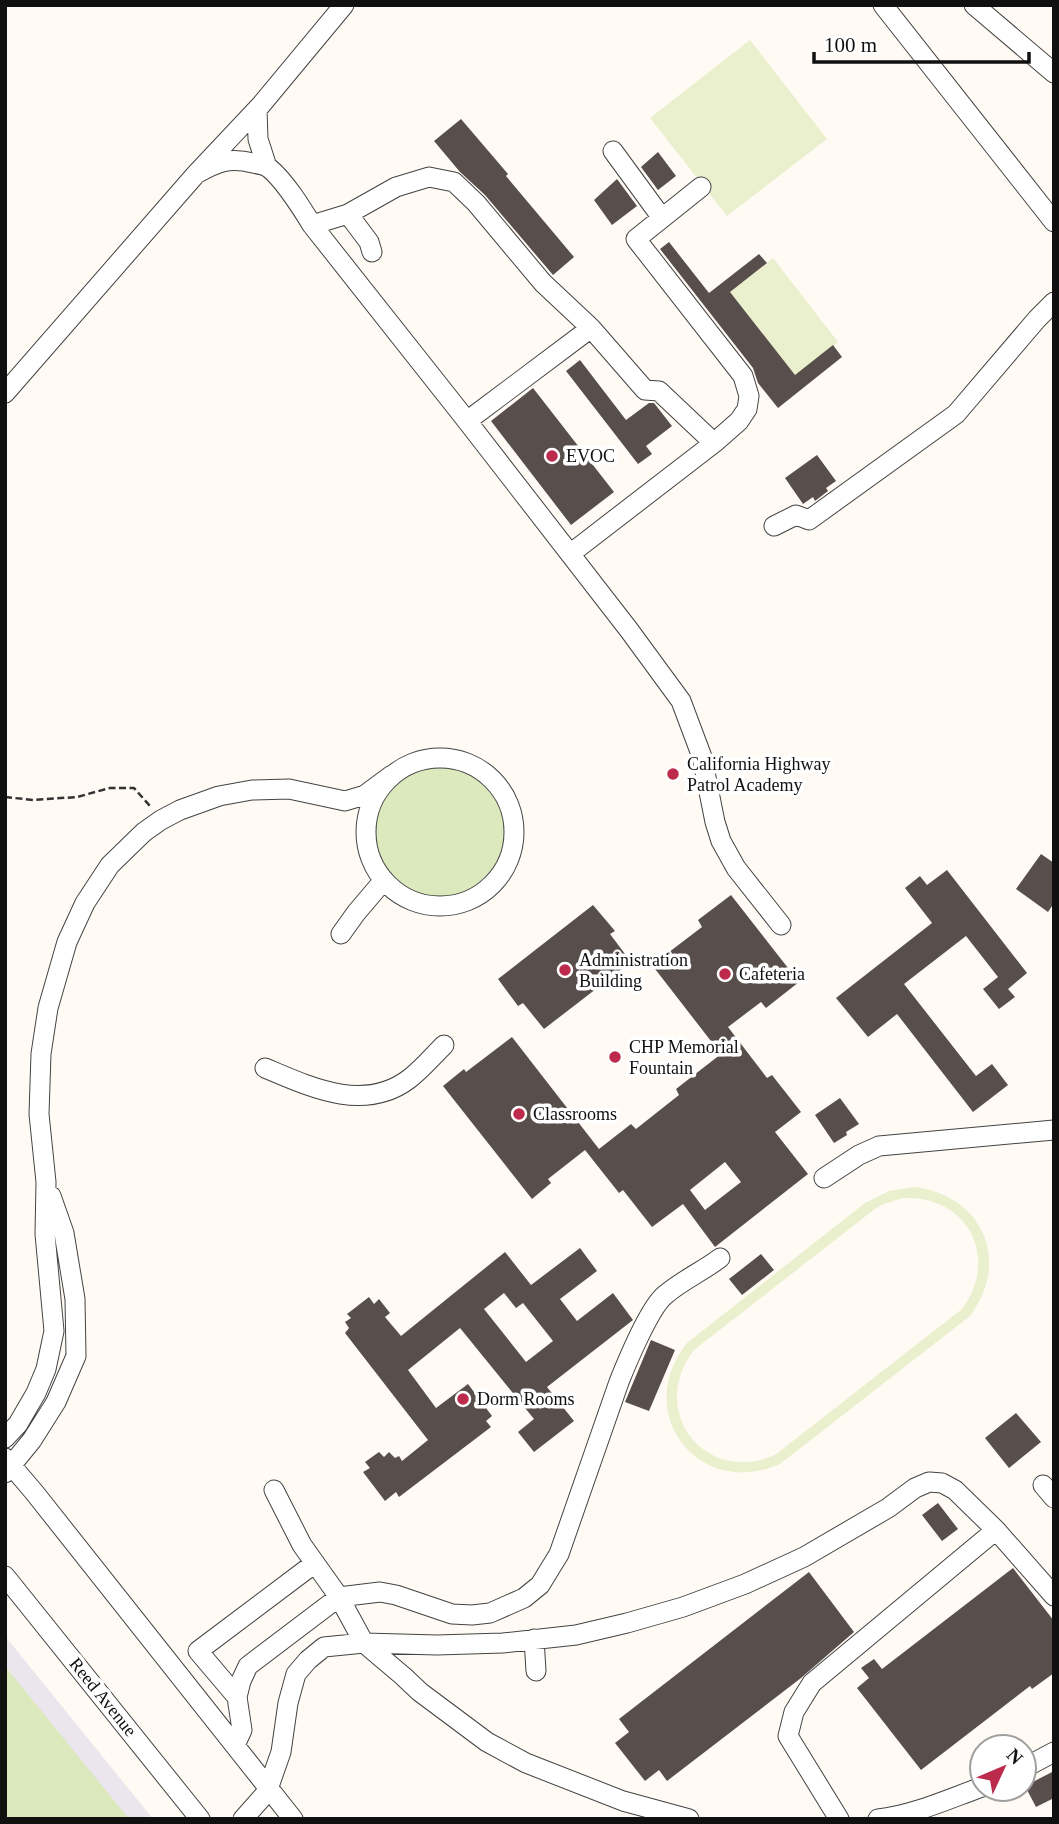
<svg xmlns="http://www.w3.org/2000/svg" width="1059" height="1824" viewBox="0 0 1059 1824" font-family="'Times New Roman',serif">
	<rect width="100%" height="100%" fill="#fffaf3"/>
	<!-- industrial -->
	<path fill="#ebe5ee" d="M5,1636L153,1819H5Z"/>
	<!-- green -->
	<path fill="#dbe9bd" d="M375 833a65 65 0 1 1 130 0a65 65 0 1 1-130 0Z
		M5,1666L129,1819H5Z"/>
	<!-- pitch -->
	<path fill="#eaf0ce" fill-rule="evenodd" d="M750,40L827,139L727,216L650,118Z
		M773,258L838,342L795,376L730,292Z
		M915,1187C983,1196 1011,1261 970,1316L780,1464C699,1500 631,1413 687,1343L865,1203L889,1191ZM903,1198C968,1195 1000,1258 962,1309L775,1455C705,1486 647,1411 694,1350L871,1212L881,1205Z"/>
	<!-- building -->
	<path fill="#584f4c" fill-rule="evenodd" d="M461,119L508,174L506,176L574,257L553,275L485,195L460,172L434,141Z
		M658,152L676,176L658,190L641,167Z
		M617,179L637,206L612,225L594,200Z
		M669,242L709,293L759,254L767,263L730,292L795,375L833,345L842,357L778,408L758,383L753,368L660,249Z
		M580,360L626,420L649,403H654L672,426L646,446L652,454L638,464L566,371Z
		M533,388L614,492L571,525L491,421Z
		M817,455L836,481L826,488L828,491L815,501L813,497L803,504L785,478Z
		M1041,854L1054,863V903L1048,912L1016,889Z
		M947,870L1027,973L1008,989L1015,997L999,1009L983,989L998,977L966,936L904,984L976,1076L992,1064L1008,1085L973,1112L897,1014L868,1037L836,998L932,923L905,888L920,876L927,885Z
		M731,895L799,982L766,1008L761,1002L728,1027L767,1078L772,1075L801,1112L775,1132L808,1174L715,1247L683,1204L652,1227L623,1190L619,1193L585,1150L548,1179L551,1183L532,1199L443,1086L464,1069L466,1072L512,1037L599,1149L631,1124L636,1129L679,1095L676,1089L721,1054L652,965L702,927L698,920ZM725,1162L741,1182L705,1210L690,1190Z
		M593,905L615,931L610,934L631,962L544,1029L523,1003L518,1006L498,979Z
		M840,1098L859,1124L846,1132L847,1135L834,1143L815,1115Z
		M580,1248L597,1271L560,1299L577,1321L613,1293L633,1320L547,1387L574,1421L534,1452L518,1432L534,1419L460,1328L408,1370L436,1408L468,1384L492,1416L486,1421L491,1427L399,1497L396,1492L385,1501L363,1472L370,1468L365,1462L379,1452L384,1457L389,1452L395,1458L399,1456L402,1461L428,1440L345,1333L349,1328L345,1322L351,1318L347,1314L369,1297L374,1304L379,1299L390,1313L385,1317L401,1336L505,1252L531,1285ZM504,1293L516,1308L523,1303L553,1341L526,1362L484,1309Z
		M761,1254L774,1270L742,1295L729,1279Z
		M651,1340L675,1350L649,1411L625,1402Z
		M1016,1413L1041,1442L1009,1468L985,1438Z
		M938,1503L958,1529L942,1541L922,1515Z
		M1013,1568L1054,1621V1673L1032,1689L1030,1686L921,1770L857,1688L869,1678L861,1668L874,1659L882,1669Z
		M809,1572L854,1632L801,1678L667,1781L659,1770L645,1781L615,1743L629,1732L619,1719Z
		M1054,1771V1798L1036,1807L1025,1786Z"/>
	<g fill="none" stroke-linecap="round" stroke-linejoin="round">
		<defs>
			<path id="minor" d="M883,5L1054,222
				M974,5L1054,73
				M257,109L258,139L267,167
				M613,151L662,218
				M196,174C217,162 229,157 253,163C258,164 265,165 269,168C285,181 301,207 312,225L467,421L629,630L681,701L702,757L715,822L721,841L736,868L781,925
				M348,214L396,187L429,177L454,182L476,203L543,283L591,328
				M312,225L348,214L369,242L372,252
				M5,393L196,174L261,105L344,5
				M467,421L591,328L645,390L659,391L714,443
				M774,526L796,515L809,520L956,414L1037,319L1054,302
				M570,554L714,443L739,421L747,409L749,396L743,376L636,239L701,187
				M366 832a74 74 0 1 1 148 0a74 74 0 1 1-148 0Z
				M341,934L356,913L384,880
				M265,1068C310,1087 364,1113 409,1079C421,1070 432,1057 444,1045
				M824,1178L859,1155L879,1146L1054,1130
				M5,1438L18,1424L36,1393L46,1369L54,1331L45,1234L46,1182L39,1114L41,1054L48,1008L67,942L85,903L110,865L144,832L161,820L180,810L219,796L252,790L289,789L345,801L365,795L392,775
				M5,1458L34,1492L293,1819
				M5,1473L32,1440L56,1402L76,1356L75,1299L64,1233L51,1196
				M1043,1485L1054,1498
				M274,1490L302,1545L339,1597L364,1643L403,1676L420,1692L487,1742L526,1763L623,1801L689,1819
				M5,1576L200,1819
				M534,1639L536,1671
				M237,1697L198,1651L315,1563
				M235,1745L242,1730L237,1697L241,1681L248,1666L339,1597L380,1592L396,1595L452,1614L472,1615L490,1613L524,1598L540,1585L559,1554L619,1382C627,1362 650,1307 665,1295C681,1281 703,1271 720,1258
				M1024,1768L1054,1752
				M243,1819L267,1792L281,1752L288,1703L296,1674L308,1660L324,1647L364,1643L437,1645L503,1643L576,1635L627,1623L683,1607L745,1584L804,1557L888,1508L915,1488L929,1482L942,1483L955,1490L996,1530L1054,1596
				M839,1819L788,1736L794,1712L812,1683L996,1530
				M878,1819C914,1815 948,1799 982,1787"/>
		</defs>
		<!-- minor casing -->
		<use href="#minor" stroke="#434343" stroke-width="21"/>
		<!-- path -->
		<path stroke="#323232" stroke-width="2.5" stroke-dasharray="7 3.5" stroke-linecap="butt" d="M5,797L33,800L77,797L110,788H134L150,806"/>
		<!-- minor -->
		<use href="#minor" stroke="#fff" stroke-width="19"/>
	</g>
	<!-- markers -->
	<g fill="#bc2b4b" stroke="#fff" stroke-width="2.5">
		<circle cx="552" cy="456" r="7"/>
		<circle cx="673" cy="774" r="7"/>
		<circle cx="565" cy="970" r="7"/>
		<circle cx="725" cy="974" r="7"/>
		<circle cx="615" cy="1057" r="7"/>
		<circle cx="519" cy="1114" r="7"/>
		<circle cx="463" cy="1399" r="7"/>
	</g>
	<g text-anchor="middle" stroke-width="7" stroke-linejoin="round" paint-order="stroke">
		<!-- poi labels -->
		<g font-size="18" fill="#101010" stroke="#fff" text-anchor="start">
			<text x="566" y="462">EVOC</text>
			<text x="687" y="770">California Highway<tspan x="687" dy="21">Patrol Academy</tspan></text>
			<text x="579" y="966">Administration<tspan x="579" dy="21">Building</tspan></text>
			<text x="739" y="980">Cafeteria</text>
			<text x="629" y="1053">CHP Memorial<tspan x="629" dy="21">Fountain</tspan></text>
			<text x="533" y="1120">Classrooms</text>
			<text x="477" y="1405">Dorm Rooms</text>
		</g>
		<!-- street labels -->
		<g font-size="18" fill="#101010" stroke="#fff">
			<text transform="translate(103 1697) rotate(51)" y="6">Reed Avenue</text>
		</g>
	</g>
	<!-- border -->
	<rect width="1059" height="1824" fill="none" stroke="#101010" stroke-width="14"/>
	<!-- north arrow -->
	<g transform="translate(1003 1768) rotate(46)"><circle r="33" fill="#ffffff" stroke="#9f9f9f" stroke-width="2"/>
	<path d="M0-5L12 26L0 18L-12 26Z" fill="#bc2b4b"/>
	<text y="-10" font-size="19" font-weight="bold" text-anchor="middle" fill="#101010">N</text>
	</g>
	<!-- scale -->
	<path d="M814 52v10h215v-10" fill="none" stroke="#101010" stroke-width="3.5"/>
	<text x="824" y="52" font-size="21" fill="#101010" stroke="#ffffff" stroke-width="5" paint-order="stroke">100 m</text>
</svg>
